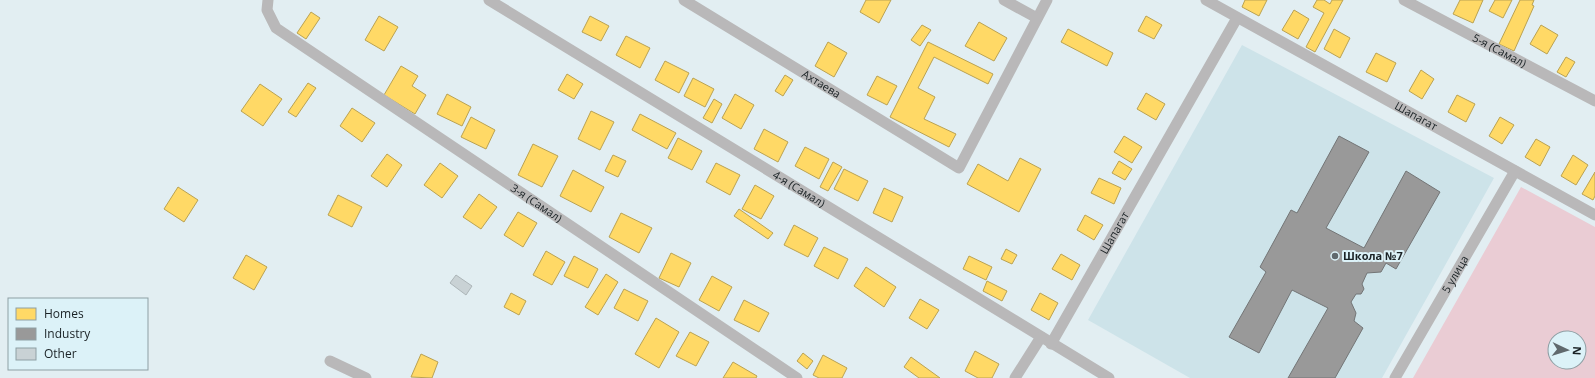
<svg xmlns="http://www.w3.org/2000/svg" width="1595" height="378" viewBox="0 0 1595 378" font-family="'Open Sans',sans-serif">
	<rect width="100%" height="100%" fill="#e2eef2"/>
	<!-- built -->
	<path fill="#cde3e9" d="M1242,45L1494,178L1382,378H1190L1088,320Z"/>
	<!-- green -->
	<path fill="#eaccd4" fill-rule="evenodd" d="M1521,187L1595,227V378H1413ZM1555,338H1579V362H1555Z"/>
	<!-- homes -->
	<path fill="#ffd966" stroke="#baa252" d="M866,0H891L879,23L860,12Z
		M1245,0H1267L1259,16L1242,7Z
		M1317,0H1324L1330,4L1332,0H1343L1315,52L1306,47L1324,13L1313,7Z
		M1460,0H1483L1473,23L1453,14Z
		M1495,0H1512L1503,18L1489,11Z
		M1520,0H1534L1532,5L1534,6L1514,51L1499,44Z
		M1294,10L1309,19L1298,39L1282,30Z
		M311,12L320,18L306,39L297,33Z
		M379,16L398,27L384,51L365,40Z
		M590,16L609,26L601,41L582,32Z
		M1146,16L1162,25L1154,39L1138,31Z
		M979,22L1007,38L994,61L965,46Z
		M922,25L931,30L920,46L911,40Z
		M1541,25L1558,35L1547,54L1530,44Z
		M1068,29L1113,53L1107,66L1061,42Z
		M1334,29L1350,38L1340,58L1324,49Z
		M626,36L650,48L640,68L616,55Z
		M828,42L847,53L834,77L815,66Z
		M928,42L993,74L988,84L934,57L918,88L935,97L924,119L956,134L949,147L890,117Z
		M1376,53L1396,63L1387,82L1366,72Z
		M1566,57L1575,62L1566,77L1557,72Z
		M665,61L689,73L679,93L655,80Z
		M401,66L418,76L412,86L426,95L415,114L384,95Z
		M1421,70L1434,79L1422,99L1409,91Z
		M567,74L583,84L574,99L558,90Z
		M785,75L793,80L783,96L775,91Z
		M877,76L897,86L887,105L867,95Z
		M693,78L714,89L705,107L684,96Z
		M308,83L316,88L296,117L288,112Z
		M260,84L282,99L263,126L241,111Z
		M1146,93L1165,104L1156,120L1137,109Z
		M447,94L471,107L462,126L437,114Z
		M735,94L754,105L741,129L722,118Z
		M1457,95L1475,104L1466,122L1448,112Z
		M714,99L722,104L712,123L703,118Z
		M352,108L375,123L362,142L340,126Z
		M591,111L614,122L600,150L578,139Z
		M640,114L676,133L667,149L632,130Z
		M471,117L495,130L486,149L461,137Z
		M1500,117L1514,125L1502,144L1489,136Z
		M764,129L788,142L778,162L754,149Z
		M1124,136L1142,147L1132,163L1114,152Z
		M678,138L702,151L692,170L668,158Z
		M1536,139L1550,147L1540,166L1525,157Z
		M533,144L558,156L542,187L518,175Z
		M805,147L829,159L819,179L795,166Z
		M387,154L402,165L387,187L371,176Z
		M613,155L626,161L618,177L605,171Z
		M1573,155L1588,165L1576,185L1561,176Z
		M1020,158L1041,169L1019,212L967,184L978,164L1008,181Z
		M1119,161L1132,169L1125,180L1112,173Z
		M833,162L842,167L828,191L820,187Z
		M440,163L458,176L442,198L424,185Z
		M716,163L740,175L730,195L706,182Z
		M844,169L868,181L858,201L834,189Z
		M573,170L604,187L591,212L560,196Z
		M1595,172V196L1593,200L1582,194Z
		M1099,178L1121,188L1114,204L1091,193Z
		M755,185L774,196L761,219L742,209Z
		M178,187L198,200L184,222L164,209Z
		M884,188L903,197L892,222L873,213Z
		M479,194L497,207L481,229L463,217Z
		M338,195L362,207L352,227L328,215Z
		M739,209L773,233L768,239L734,216Z
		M518,212L537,223L523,247L504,235Z
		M621,213L652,228L639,253L609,237Z
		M1085,215L1103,225L1094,240L1077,230Z
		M794,225L818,238L808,257L784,245Z
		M824,247L848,259L838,279L814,266Z
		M1006,249L1017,255L1012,264L1001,259Z
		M546,251L565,262L552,285L533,275Z
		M671,253L691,263L679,287L659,278Z
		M1061,254L1080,265L1072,280L1052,269Z
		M246,255L267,267L254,290L233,278Z
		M574,256L598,269L588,288L564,276Z
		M969,256L992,267L986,280L963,269Z
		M866,267L896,287L884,307L854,286Z
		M606,274L618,282L598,315L585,307Z
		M712,276L732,287L719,311L699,300Z
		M987,281L1007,291L1002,301L983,291Z
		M624,289L648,301L638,321L614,308Z
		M511,293L526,301L519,315L504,307Z
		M1040,293L1058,303L1049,320L1031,310Z
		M920,299L939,310L927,329L909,318Z
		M744,300L769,313L759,332L734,320Z
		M656,318L679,332L659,368L635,354Z
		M690,332L709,342L696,366L676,356Z
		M975,351L999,364L992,378H978L965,371Z
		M803,353L813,361L807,369L797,361Z
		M421,354L438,362L432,378L411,377Z
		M823,355L847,368L842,378H819L813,375Z
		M911,357L940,378H919L904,367Z
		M733,362L757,376L756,378H723Z"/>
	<!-- industry -->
	<path fill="#999" stroke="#737576" d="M1339,136L1369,152L1326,228L1364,248L1406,171L1440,192L1396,269L1386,263L1381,272L1367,273L1362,284L1364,289L1361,294H1356L1351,302L1356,313L1354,321L1363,328L1335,378H1288L1328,308L1292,290L1259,353L1229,337L1266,272L1260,267L1291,210L1297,213Z"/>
	<!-- building -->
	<path fill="#c9d2d5" stroke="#acb5b8" d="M456,275L472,286L466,295L450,283Z"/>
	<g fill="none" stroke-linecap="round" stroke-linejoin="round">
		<!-- street -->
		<g stroke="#b9b8b9" stroke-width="11">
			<path id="s1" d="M268,0L267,10L276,28L797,378"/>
			<path id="s2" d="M489,0L1109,378"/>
			<path id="s3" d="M684,0L959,168L1047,0"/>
			<path d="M1004,0L1037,18"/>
			<path id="s4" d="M1206,0L1595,215"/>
			<path id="s5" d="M1404,0L1595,101"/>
			<path id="s6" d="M1051,344L1237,18"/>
			<path d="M330,361L366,378"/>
			<path d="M1015,378L1041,337"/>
			<path id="s7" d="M1395,378L1515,171"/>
		</g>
	</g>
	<!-- markers -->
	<circle fill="#60696d" stroke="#dcf2f8" stroke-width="1.5" cx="1335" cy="256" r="4"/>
	<g text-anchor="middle" stroke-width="4" stroke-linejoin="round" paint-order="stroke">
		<!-- street labels -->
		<g font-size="11" fill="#1a2225" stroke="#dcf2f8">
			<text dy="4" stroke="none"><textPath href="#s5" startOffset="108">5-я (Самал)</textPath></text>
			<text dy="4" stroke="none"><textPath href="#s3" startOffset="161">Ахтаева</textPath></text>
			<text dy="4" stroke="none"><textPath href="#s4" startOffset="240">Шапагат</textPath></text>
			<text dy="4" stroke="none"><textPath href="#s2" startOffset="363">4-я (Самал)</textPath></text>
			<text dy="4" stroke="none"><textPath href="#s1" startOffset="344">3-я (Самал)</textPath></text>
			<text dy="4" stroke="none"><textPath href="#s6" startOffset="128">Шапагат</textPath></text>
			<text dy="4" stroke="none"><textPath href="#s7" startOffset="120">5 улица</textPath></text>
		</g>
		<!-- poi labels -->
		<g font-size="11" font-weight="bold" fill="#1a2225" stroke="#dcf2f8" text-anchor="start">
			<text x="1343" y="260">Школа №7</text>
		</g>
	</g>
	<!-- legend -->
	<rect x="8" y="298" width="140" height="72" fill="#dcf2f8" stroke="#8e9fa4"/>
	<rect x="16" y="308" width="20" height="12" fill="#ffd966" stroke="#8e9fa4"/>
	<text x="44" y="318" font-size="12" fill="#1a2225">Homes</text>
	<rect x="16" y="328" width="20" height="12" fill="#999999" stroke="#8e9fa4"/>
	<text x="44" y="338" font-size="12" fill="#1a2225">Industry</text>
	<rect x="16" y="348" width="20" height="12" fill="#c9d2d5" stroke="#8e9fa4"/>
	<text x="44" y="358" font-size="12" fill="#1a2225">Other</text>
	<!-- north arrow -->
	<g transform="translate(1567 350) rotate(94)"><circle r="19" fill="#dcf2f8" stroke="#8e9fa4"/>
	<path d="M0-3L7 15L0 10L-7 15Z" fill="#60696d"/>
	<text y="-6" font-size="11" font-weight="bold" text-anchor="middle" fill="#1a2225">N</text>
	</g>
</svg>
